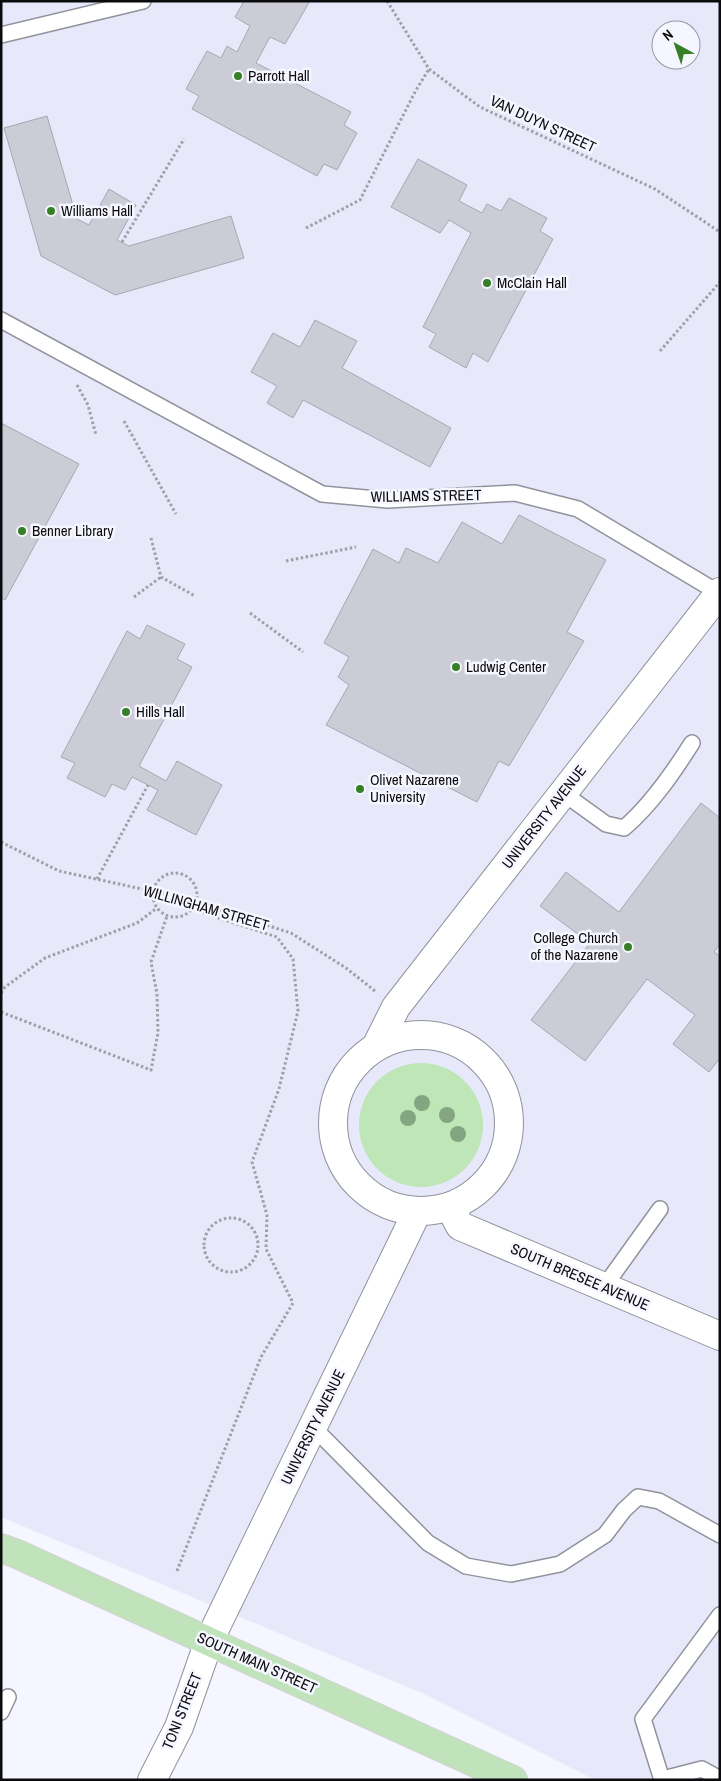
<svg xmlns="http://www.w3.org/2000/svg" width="721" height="1781" viewBox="0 0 721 1781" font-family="'Archivo Narrow',sans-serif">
	<rect width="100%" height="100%" fill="#f5f6ff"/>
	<!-- built -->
	<path fill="#e7e9fb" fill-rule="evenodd" d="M1,1H720V1780H595L424,1694L1,1517ZM661,30H691V60H661Z"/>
	<!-- green -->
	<path fill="#bee6b7" d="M359 1125a62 62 0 1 1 124 0a62 62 0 1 1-124 0Z"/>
	<!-- building -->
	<path fill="#cbccd6" stroke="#a6a7b1" d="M244,1H310L285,44L270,37L256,63L351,112L344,125L357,133L337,170L324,164L317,176L192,109L199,96L186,89L207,51L221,58L227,46L237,52L250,26L235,17Z
		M47,116L77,219L89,225L109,189L136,205L117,240L129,246L231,216L244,258L115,295L41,256L4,128Z
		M418,159L467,185L459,201L482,213L487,204L501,211L509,198L547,218L540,231L553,239L488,362L473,353L466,368L429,347L436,334L423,327L471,233L449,220L440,233L391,207Z
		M315,320L357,341L342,368L451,428L430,467L303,400L293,418L267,403L277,386L251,372L273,333L300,347Z
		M1,423L79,464L5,600L1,597Z
		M519,515L606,560L567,632L584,641L509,766L499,761L477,802L326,725L349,685L338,677L349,657L324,643L373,549L399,563L406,548L438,563L462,522L502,544Z
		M147,625L185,644L177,659L192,667L139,766L166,781L177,761L222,785L196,835L147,810L158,790L132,777L125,790L112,784L105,797L67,778L75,763L61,757L127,631L140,639Z
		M701,803L720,818V944L714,952L720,956V1058L709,1072L673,1044L695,1015L647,979L585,1061L531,1020L590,943L540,906L566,872L619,912Z"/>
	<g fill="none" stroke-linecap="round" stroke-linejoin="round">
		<defs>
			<path id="service" d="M1,35L143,1
				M1,320L322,494L388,500L515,493L578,509L719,593
				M563,793L606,824L624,828C651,805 673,773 692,743
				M604,1287L660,1209
				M313,1427L428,1543L466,1566L511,1574L560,1564L605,1535L624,1510L638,1497L659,1501L720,1535
				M1,1712L8,1697
				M663,1779L702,1769L720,1779
				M662,1780L643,1719L720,1615"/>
			<path id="minor" d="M333 1123a88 88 0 1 1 176 0a88 88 0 1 1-176 0Z
				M376,1047L396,1007L720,592
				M450,1207L460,1226L720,1336
				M152,1780L179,1727L209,1641L417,1212"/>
			<path id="primary" d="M1,1548L17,1554L513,1780"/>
		</defs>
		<!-- service casing -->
		<use href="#service" stroke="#91929c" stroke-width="18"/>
		<!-- minor casing -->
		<use href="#minor" stroke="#91929c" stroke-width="30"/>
		<!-- primary casing -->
		<use href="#primary" stroke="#d3d3d4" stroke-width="30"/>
		<!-- path -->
		<path stroke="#9f9fa6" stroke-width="3" stroke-dasharray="2.5 2.5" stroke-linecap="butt" d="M387,1L429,69L480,107L655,189L720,232
			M306,228L360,200L416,90L429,69
			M122,242L184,139
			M660,351L720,282
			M77,385L88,405L96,435
			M124,421L176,514
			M151,538L161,577L195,596
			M286,561L356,547
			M134,597L161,577
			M250,613L303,652
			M1,842L59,871L179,897L291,933L346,968L375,991
			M153 895a22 22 0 1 1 44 0a22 22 0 1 1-44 0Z
			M97,879L148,785
			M1,993L5,987L45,958L137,923L157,908
			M1,1012L151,1070L158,1033L157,994L151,962L167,916
			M204 1245a27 27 0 1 1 54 0a27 27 0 1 1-54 0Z
			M177,1571L261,1357L293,1303L266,1249L267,1215L252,1162L279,1089L298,1011L293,959L277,937L191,909"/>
		<!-- service -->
		<use href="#service" stroke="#fff" stroke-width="15"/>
		<!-- minor -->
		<use href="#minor" stroke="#fff" stroke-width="28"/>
		<!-- primary -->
		<use href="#primary" stroke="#c1e3bb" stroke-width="28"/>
	</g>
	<!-- trees -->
	<g fill="#84a582">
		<circle cx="422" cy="1103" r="8"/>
		<circle cx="447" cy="1115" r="8"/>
		<circle cx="408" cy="1118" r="8"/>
		<circle cx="458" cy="1134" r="8"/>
	</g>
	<!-- markers -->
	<g fill="#357f26" stroke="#f5f6ff" stroke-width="2">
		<circle cx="238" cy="76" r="5"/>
		<circle cx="51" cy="211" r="5"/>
		<circle cx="487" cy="283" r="5"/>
		<circle cx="22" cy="531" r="5"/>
		<circle cx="456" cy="667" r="5"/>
		<circle cx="126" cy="712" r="5"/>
		<circle cx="360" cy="789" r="5"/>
		<circle cx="628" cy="947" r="5"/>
	</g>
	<g text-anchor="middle" stroke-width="5" stroke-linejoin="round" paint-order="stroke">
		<!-- poi labels -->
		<g font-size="15" fill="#0b0b0e" stroke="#f5f6ff" text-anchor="start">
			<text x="248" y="81">Parrott Hall</text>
			<text x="61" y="216">Williams Hall</text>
			<text x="497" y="288">McClain Hall</text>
			<text x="32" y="536">Benner Library</text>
			<text x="466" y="672">Ludwig Center</text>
			<text x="136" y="717">Hills Hall</text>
			<text x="370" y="785">Olivet Nazarene<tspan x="370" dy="17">University</tspan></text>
			<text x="618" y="943" text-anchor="end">College Church<tspan x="618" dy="17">of the Nazarene</tspan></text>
		</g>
		<!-- street labels -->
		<g font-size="15" fill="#0b0b0e" stroke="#f5f6ff">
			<text transform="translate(543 124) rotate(25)" y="5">VAN DUYN STREET</text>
			<text transform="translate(426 496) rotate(-1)" y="5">WILLIAMS STREET</text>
			<text transform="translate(544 817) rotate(-52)" y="5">UNIVERSITY AVENUE</text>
			<text transform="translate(206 908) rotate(16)" y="5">WILLINGHAM STREET</text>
			<text transform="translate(580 1277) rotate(23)" y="5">SOUTH BRESEE AVENUE</text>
			<text transform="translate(313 1427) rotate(-64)" y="5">UNIVERSITY AVENUE</text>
			<text transform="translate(257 1663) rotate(24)" y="5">SOUTH MAIN STREET</text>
			<text transform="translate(182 1711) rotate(-68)" y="5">TONI STREET</text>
		</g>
	</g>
	<!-- border -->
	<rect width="721" height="1781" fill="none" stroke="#0b0b0e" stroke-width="5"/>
	<!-- north arrow -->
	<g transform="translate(676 45) rotate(320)"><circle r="24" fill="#f5f6ff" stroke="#97989f"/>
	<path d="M0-4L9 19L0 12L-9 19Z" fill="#357f26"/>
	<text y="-8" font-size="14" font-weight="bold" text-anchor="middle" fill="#0b0b0e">N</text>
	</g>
</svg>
